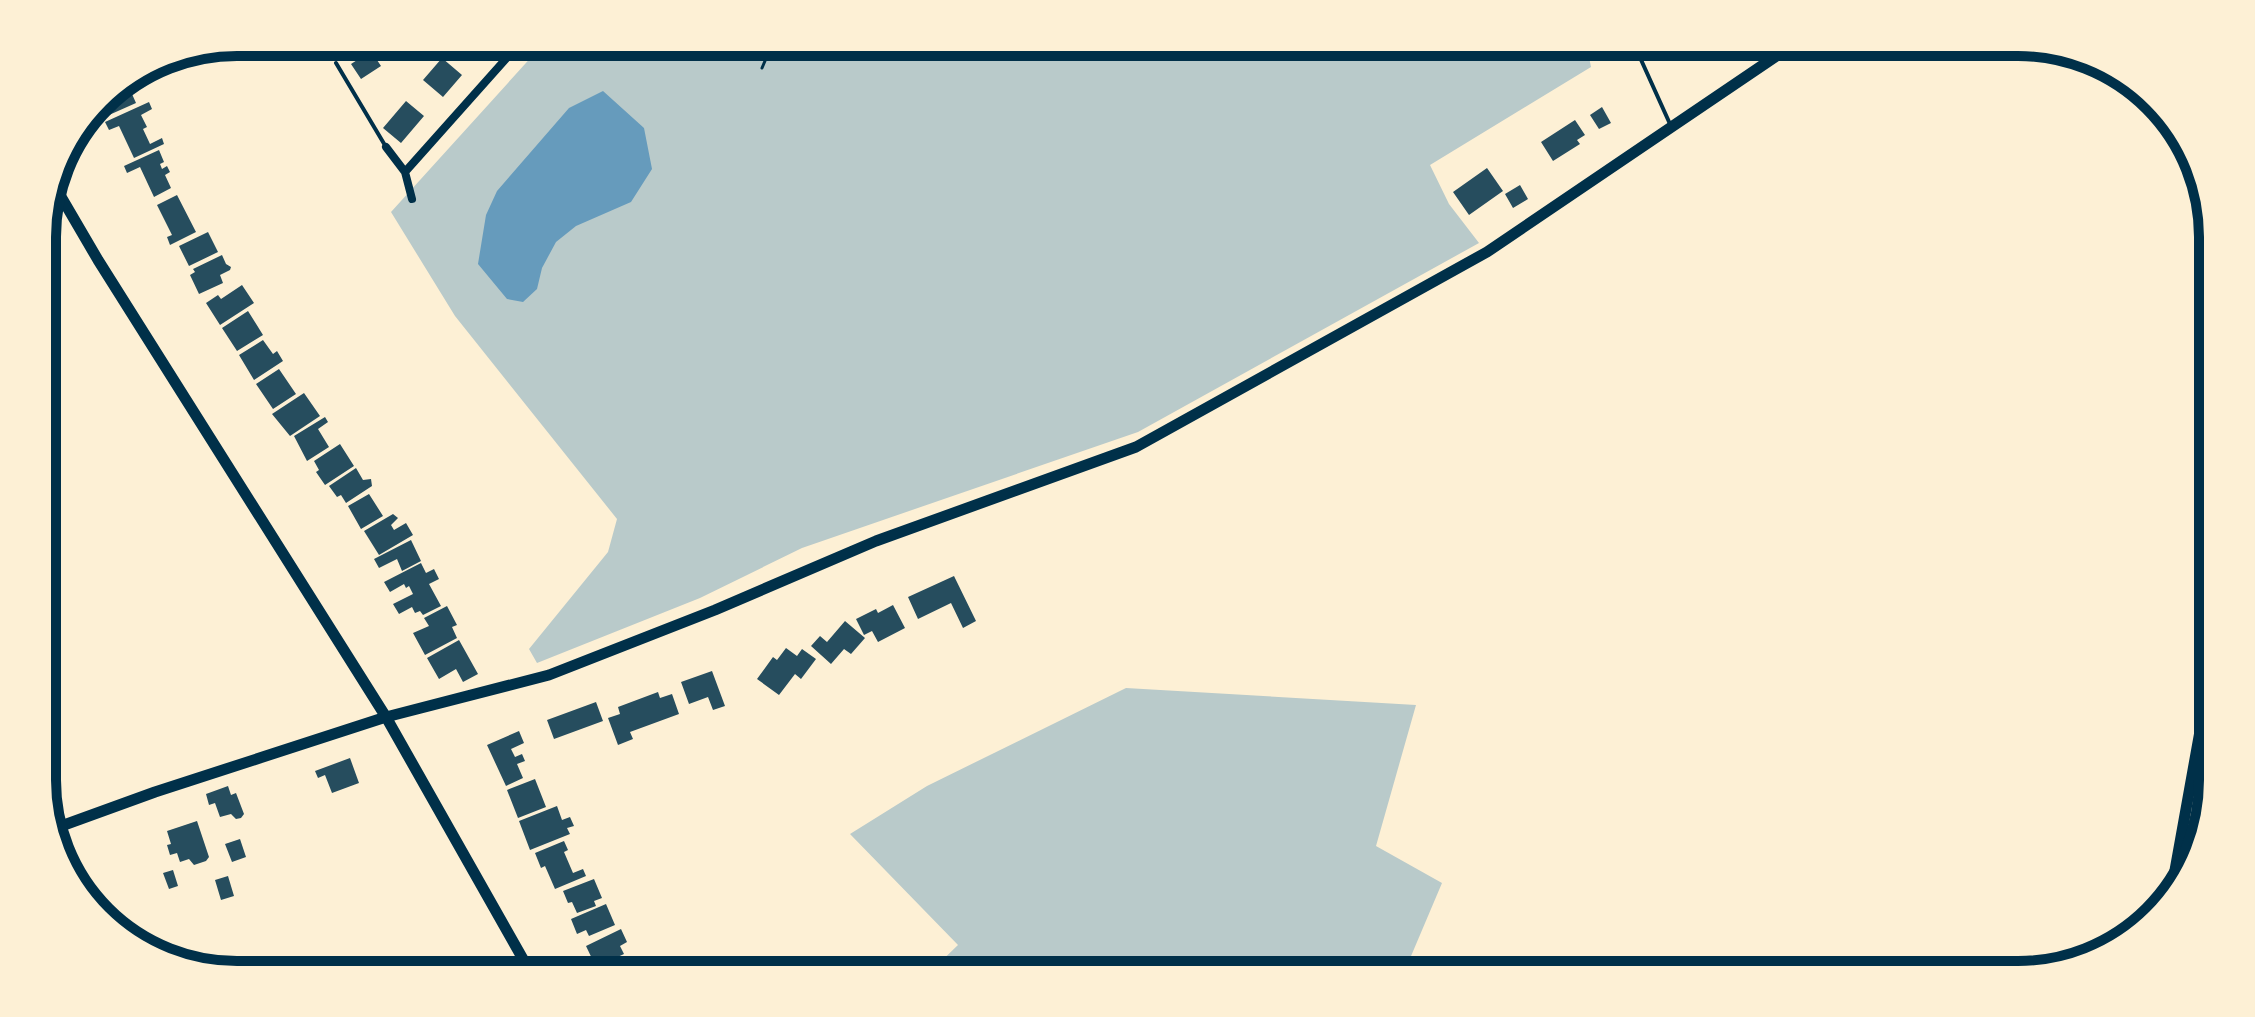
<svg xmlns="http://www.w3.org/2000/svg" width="2255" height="1017" viewBox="0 0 2255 1017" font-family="'Open Sans',sans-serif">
	<rect width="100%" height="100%" fill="#fdf0d5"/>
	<!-- green -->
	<path fill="#b9caca" d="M545,42H1586L1591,67L1430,165L1449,204L1479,243L1138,432L802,548L700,598L537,663L529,649L608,552L617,519L455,316L391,212Z
		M1126,688L1416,705L1376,846L1442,883L1403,975H927L958,945L850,834L927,786Z"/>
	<!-- water -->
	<path fill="#669bbc" d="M603,91L644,128L652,169L631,202L576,226L556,242L542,268L537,289L523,302L507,299L478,264L486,215L497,191L569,108Z
		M1903,959L1954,968L1963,975H1893V968Z"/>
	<!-- building -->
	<path fill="#264d5e" d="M460,42H490L478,57Z
		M371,51L381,66L361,79L351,64Z
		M442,58L462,75L443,97L423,80Z
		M130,77L128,85L136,103L100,119L95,108L108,91Z
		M406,101L424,116L401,143L383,128Z
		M149,102L152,109L141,115L147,127L143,129L150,144L162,138L164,144L134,158L119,126L109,130L105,122Z
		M1602,107L1611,123L1599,129L1590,115Z
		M1575,120L1585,135L1577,140L1580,144L1553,161L1541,142Z
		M159,150L164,162L160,164L162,169L167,166L170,172L165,175L171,188L154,197L140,167L127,173L124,166Z
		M1487,168L1503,191L1469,215L1453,192Z
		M1520,185L1528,199L1513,208L1505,194Z
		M177,195L196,232L170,245L167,237L172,235L157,205Z
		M208,232L218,252L189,266L179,246Z
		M222,255L226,264L231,267L230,270L220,275L223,283L199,294L190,275L195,272L193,269Z
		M242,285L254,303L220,325L206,303L218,295L221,299Z
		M248,311L263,335L237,351L222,328Z
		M263,340L273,354L277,351L283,361L254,380L239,355Z
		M279,369L296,394L273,409L256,384Z
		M304,393L320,416L290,436L272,414Z
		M325,417L328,422L318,429L329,447L307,461L294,436Z
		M340,444L354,466L325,485L316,472L319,470L314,461Z
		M356,468L363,480L371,479L372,486L346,503L341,495L337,497L329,486Z
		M369,494L383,516L361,529L348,506Z
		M393,514L398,518L391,525L394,530L406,523L413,535L379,555L364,531Z
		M411,540L421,561L402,571L397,559L379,568L374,559Z
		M421,563L426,573L434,569L439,579L429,584L441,606L423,615L420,611L415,613L412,607L399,614L393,604L413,594L409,586L406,588L404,584L390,592L384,582Z
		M954,576L976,621L963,628L951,603L918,619L908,597Z
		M893,605L905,628L878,642L872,631L864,635L856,619L876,609L878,613Z
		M447,606L457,625L452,627L457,638L425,655L413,633L429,626L424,618Z
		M845,621L865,638L851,654L844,649L831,664L811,646L820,636L827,642Z
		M459,640L478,674L463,682L456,669L439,679L427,658Z
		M786,648L797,656L802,649L816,659L801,679L795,674L779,695L757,679L773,657L777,660Z
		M712,671L725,706L713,710L708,697L689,704L681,682Z
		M658,692L660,698L672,694L679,714L630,732L633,739L618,745L608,718L620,714L618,707Z
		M596,702L603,721L554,739L547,720Z
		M519,731L524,743L511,749L515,757L522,754L525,761L517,764L523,778L506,786L487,745Z
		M350,758L359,783L332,793L325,775L318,778L315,771Z
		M535,779L546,807L518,818L507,790Z
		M228,786L231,795L236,793L244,814L241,818L236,819L231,814L220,817L215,803L209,805L206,794Z
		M557,806L562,820L570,817L574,826L567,828L570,834L530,850L519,821Z
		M197,821L209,857L206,861L194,865L189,859L180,862L177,853L170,855L167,845L171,844L167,831Z
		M240,839L246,857L232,862L225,844Z
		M564,841L568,850L564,852L573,873L583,869L586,876L555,889L545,866L541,868L535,853Z
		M173,870L178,886L169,889L163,873Z
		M228,876L234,896L221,900L215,880Z
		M594,879L602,898L594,901L596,906L577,913L572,902L568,903L563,891Z
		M606,904L615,925L589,936L586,930L577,934L571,919Z
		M621,929L627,942L620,946L624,954L596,967L586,946Z
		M634,957L639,970L634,972L635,975H604L602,971Z"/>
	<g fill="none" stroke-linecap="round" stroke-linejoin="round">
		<!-- path -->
		<path stroke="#003049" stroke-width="3" d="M762,68L773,42"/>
		<!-- service -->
		<path stroke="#003049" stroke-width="4" d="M1633,42L1670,124
			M336,63L386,147"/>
		<!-- minor -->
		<path stroke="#003049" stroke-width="8" d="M386,147L405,172L412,199
			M405,172L521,42"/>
		<!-- tertiary -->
		<path stroke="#003049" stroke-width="11" d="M53,183L98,260L386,717L532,975
			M53,829L155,792L386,717L549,675L715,610L876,541L1136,447L1487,252L1797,42
			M2172,887L2213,659"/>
	</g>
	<!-- crop -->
	<path d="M0 0H2255V1017H0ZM237 56H2018A181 181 0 0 1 2199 237V780A181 181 0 0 1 2018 961H237A181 181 0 0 1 56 780V237A181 181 0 0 1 237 56Z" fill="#fdf0d5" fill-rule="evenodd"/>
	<path fill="none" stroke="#003049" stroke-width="10" d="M237 56H2018A181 181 0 0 1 2199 237V780A181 181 0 0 1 2018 961H237A181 181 0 0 1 56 780V237A181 181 0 0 1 237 56Z"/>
</svg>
